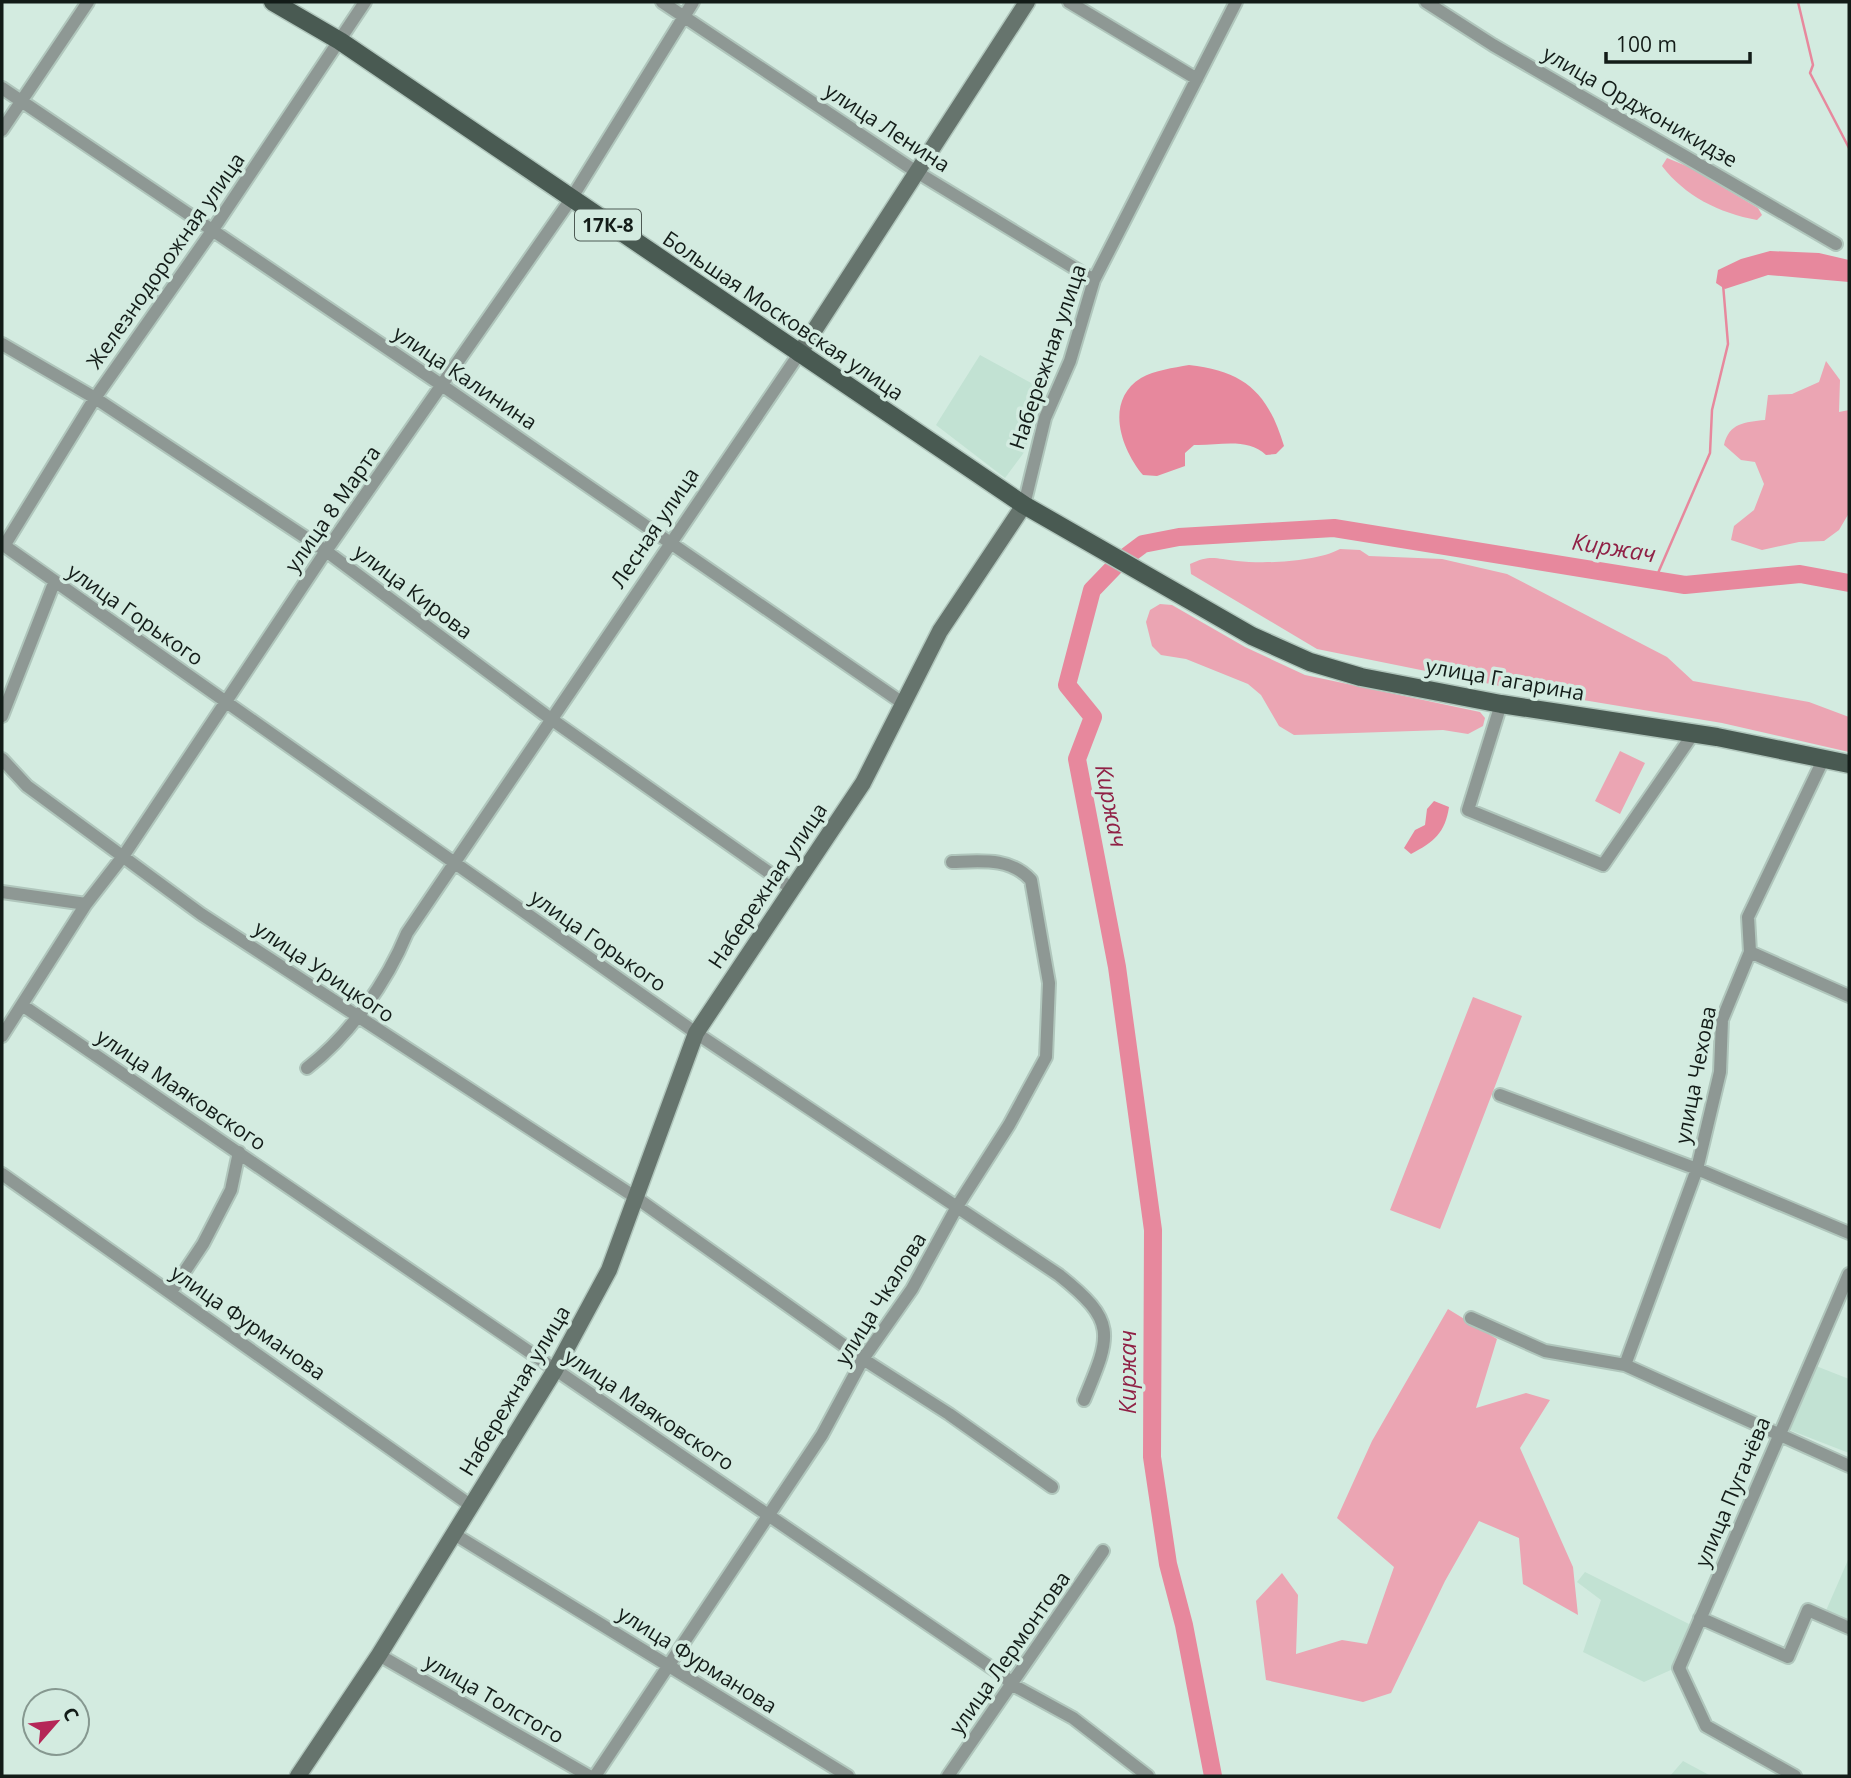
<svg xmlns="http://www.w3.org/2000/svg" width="1851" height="1778" viewBox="0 0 1851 1778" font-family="'Open Sans',sans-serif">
	<rect width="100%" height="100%" fill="#d3ebe0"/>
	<!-- built -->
	<path fill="#c2e2d3" d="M980,355L1044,390L1025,451L1005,478L936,425Z
		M1816,1366L1849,1379V1453L1787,1429Z
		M1848,1560H1849V1623L1825,1613Z
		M1585,1572L1689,1624L1673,1669L1644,1682L1583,1652L1601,1600L1577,1582Z
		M1683,1761L1711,1776H1670Z"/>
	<!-- green -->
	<path fill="#eba5b3" d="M1667,158L1689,167L1758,208L1762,215L1757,220C1719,213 1685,196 1662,166Z
		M1826,361L1840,380L1839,412L1849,410V513L1839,530L1824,541L1799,542L1762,550L1731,540L1734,526L1754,510L1764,484L1755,462L1741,460L1724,445C1729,423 1745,422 1765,420L1768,395L1792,394L1819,382Z
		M1340,549L1360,550L1369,556L1442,559L1507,574L1667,657L1693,681L1809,702L1849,717V752L1722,723L1505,687L1317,649L1191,574L1190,564C1211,554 1216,559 1237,561C1265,564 1316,562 1340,549Z
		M1160,604L1172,605L1245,647L1305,675L1480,712L1485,718L1483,726L1468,734L1443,730L1294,735L1279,726L1261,695L1248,684L1186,659L1161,655L1152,646L1146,622L1150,610Z
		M1620,751L1645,763L1620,814L1595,801Z
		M1473,997L1522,1016L1440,1229L1390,1210Z
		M1448,1309L1497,1339L1476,1408L1526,1393L1550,1400L1520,1448L1573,1567L1578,1615L1523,1584L1519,1538L1479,1521L1445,1581L1391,1693L1363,1702L1266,1680L1256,1601L1282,1573L1298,1595L1296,1654L1342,1640L1367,1644L1394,1567L1337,1518L1372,1441Z"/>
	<!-- water -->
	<path fill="#e7889d" d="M1770,251L1819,253L1849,260V282L1768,275L1725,289L1716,283L1718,270L1741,259Z
		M1189,365C1245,371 1268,393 1284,446L1276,454L1266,455C1247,437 1218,446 1194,445L1185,453V466L1157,476L1143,475C1121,449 1104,401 1141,378C1155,370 1173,368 1189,365Z
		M1434,801L1449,807C1445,833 1434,842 1411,854L1404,848L1415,830L1425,825L1427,809Z"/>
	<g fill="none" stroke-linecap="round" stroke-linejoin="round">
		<!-- stream -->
		<path stroke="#e7889d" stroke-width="2.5" d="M1798,2L1813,65L1810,73L1849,148
			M1655,580L1710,453L1712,410L1728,344L1723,284"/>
		<!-- river -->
		<path stroke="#e7889d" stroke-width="18" d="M1213,1776L1184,1625L1168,1564L1152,1457L1153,1230L1117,967L1077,759L1093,717L1067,685L1092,590L1119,562L1143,544L1179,537L1334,528L1685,585L1800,574L1849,583"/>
		<defs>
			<path id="street" d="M662,2L915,171L1094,280
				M1069,2L1197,79
				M1426,2L1493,45L1836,244
				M2,88L443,386L904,704
				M2,130L88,2
				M2,344L95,398L326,551L551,719L791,888
				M1024,505L1045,418L1070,361L1094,280L1236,2
				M2,544L696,1033L1059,1275C1118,1322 1111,1335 1084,1400
				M4,546L95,398L212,231L365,2
				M1501,704L1468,810L1603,865L1693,734
				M2,716L54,583
				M2,759L27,786L201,914L638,1199L863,1359L949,1414L1052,1487
				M2,892L86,904
				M1750,952L1849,996
				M22,1005L1005,1677L1011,1684L1073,1718L1148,1776
				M2,1036L86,904L124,855L326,551L571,199L693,2
				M307,1068C349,1036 387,982 407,933L799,354
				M1500,1095L1697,1169L1849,1233
				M2,1174L470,1505
				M171,1292L203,1244L231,1190L239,1152
				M1471,1318L1545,1351L1625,1365L1849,1466
				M1625,1365L1697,1169L1720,1072L1722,1020L1750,952L1748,917L1824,758
				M454,1534L848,1776
				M1700,1618L1788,1657L1808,1610L1849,1628
				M379,1655L589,1776
				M595,1776L822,1435L863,1359L912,1289L958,1205L1009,1125L1046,1057L1049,983L1031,880C1010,857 981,861 952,862
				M948,1776L1103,1551
				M1795,1776L1706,1726L1679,1668L1849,1274"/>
			<path id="secondary" d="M799,354L1027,2
				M298,1776L379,1655L555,1370L609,1270L696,1033L863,783L940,631L1024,505"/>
			<path id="primary" d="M273,2L340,41L1024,505L1252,636L1310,662L1361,677L1501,704L1717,737L1849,764"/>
		</defs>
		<!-- street casing -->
		<use href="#street" stroke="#b0c6bc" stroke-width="16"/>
		<!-- secondary casing -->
		<use href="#secondary" stroke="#b0c6bc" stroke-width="19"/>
		<!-- primary casing -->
		<use href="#primary" stroke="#b0c6bc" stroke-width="21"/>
		<!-- street -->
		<use href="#street" stroke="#8e9894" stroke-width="12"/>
		<!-- secondary -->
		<use href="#secondary" stroke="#66746d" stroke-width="16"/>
		<!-- primary -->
		<use href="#primary" stroke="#495a52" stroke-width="18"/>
	</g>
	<g text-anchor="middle" stroke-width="7" stroke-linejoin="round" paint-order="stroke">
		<!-- shield labels -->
		<rect fill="#d3ebe0" stroke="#4d5a54" stroke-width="2" x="575" y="209.5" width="66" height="31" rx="5"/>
		<g font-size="19" font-weight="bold" fill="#131c18">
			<text x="608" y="232">17К-8</text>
		</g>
		<!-- street labels -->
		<g font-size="21" fill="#131c18" stroke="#d3ebe0">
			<text transform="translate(1640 107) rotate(30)" y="7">улица Орджоникидзе</text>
			<text transform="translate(887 128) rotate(33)" y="7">улица Ленина</text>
			<text transform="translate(166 261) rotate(-55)" y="7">Железнодорожная улица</text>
			<text transform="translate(783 316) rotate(34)" y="7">Большая Московская улица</text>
			<text transform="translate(1048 357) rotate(-71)" y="7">Набережная улица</text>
			<text transform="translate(465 378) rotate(34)" y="7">улица Калинина</text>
			<text transform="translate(333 509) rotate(-55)" y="7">улица 8 Марта</text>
			<text transform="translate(655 528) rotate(-56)" y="7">Лесная улица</text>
			<text transform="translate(413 592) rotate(37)" y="7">улица Кирова</text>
			<text transform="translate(135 615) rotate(35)" y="7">улица Горького</text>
			<text transform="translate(1505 680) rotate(10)" y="7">улица Гагарина</text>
			<text transform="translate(768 886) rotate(-56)" y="7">Набережная улица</text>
			<text transform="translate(598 941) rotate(35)" y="7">улица Горького</text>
			<text transform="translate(324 972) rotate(34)" y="7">улица Урицкого</text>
			<text transform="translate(1696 1075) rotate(-79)" y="7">улица Чехова</text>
			<text transform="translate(181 1090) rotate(34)" y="7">улица Маяковского</text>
			<text transform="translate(881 1299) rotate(-58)" y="7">улица Чкалова</text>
			<text transform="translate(248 1323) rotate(35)" y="7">улица Фурманова</text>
			<text transform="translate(515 1391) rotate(-59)" y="7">Набережная улица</text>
			<text transform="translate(649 1410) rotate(34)" y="7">улица Маяковского</text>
			<text transform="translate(1733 1492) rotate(-67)" y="7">улица Пугачёва</text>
			<text transform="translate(1010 1653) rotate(-55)" y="7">улица Лермонтова</text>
			<text transform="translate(697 1660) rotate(32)" y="7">улица Фурманова</text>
			<text transform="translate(494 1699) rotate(30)" y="7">улица Толстого</text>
		</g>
		<!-- water labels -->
		<g font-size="23" font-style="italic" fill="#902146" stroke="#d3ebe0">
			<text transform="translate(1614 548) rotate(9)" y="8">Киржач</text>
			<text transform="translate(1111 806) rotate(79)" y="8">Киржач</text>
			<text transform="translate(1128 1372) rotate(-90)" y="8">Киржач</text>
		</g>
	</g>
	<!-- border -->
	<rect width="1851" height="1778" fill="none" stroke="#131c18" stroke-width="7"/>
	<!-- north arrow -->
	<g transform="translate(56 1722) rotate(62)"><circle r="33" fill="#d3ebe0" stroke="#869890" stroke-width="2"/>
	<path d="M0-5L12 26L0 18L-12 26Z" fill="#b52657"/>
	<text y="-10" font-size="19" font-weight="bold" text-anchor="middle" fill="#131c18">С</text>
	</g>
	<!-- scale -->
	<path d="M1606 52v10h144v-10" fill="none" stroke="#131c18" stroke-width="3.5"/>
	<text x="1616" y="52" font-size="21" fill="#131c18" stroke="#d3ebe0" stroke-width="5" paint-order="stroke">100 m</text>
</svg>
